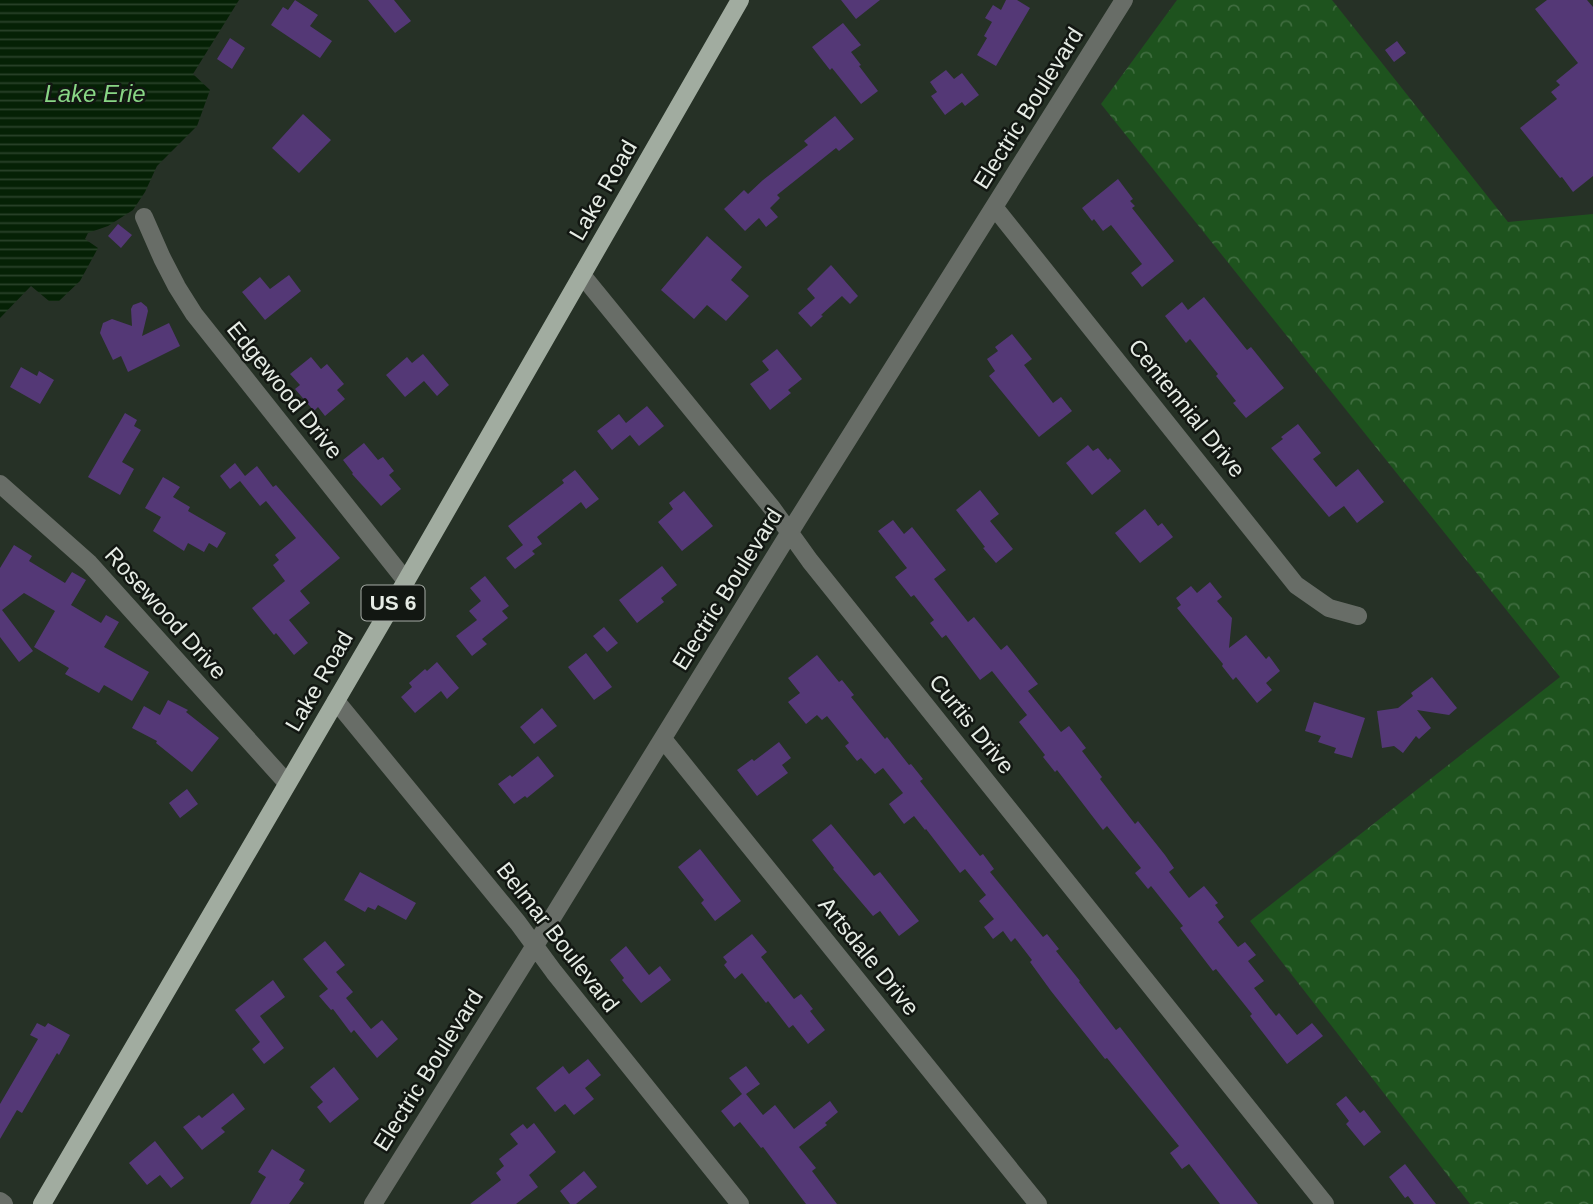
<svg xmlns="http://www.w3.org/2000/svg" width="1593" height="1204" viewBox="0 0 1593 1204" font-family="Arial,sans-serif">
	<defs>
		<pattern id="forest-crowns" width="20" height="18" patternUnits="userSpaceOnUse" patternTransform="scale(1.75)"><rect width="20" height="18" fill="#1e531e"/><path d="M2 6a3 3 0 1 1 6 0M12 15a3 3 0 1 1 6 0" fill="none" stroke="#3f6c3f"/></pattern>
		<pattern id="water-rules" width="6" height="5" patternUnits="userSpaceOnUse" patternTransform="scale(1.75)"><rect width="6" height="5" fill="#052105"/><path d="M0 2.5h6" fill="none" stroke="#294129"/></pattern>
	</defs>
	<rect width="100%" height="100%" fill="#263126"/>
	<!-- forest -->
	<path fill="url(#forest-crowns)" d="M1177,0H1332L1508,222L1593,214V1204H1470L1250,921L1560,677L1101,104Z"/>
	<!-- water -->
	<path fill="url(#water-rules)" d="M0,0H239L193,74L210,90L197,126L157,166L145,192L133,210L108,226L88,233L85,239L98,248L80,281L59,301H49L31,286L0,318Z"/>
	<!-- building -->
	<path fill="#543876" d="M295,0L318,15L310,26L332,41L320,58L271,25L283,7L288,10Z
		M368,0H394L411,21L395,33Z
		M841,0H880L856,19Z
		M1006,0H1017L1030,8L996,66L977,55L987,38L984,36L992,22L985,18L993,5L1001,10Z
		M1547,0H1587L1593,7V176L1573,192L1562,177L1560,178L1520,128L1557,99L1551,92L1560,85L1556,81L1578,63L1535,9Z
		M843,23L861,45L851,52L861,65L859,66L878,91L861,104L832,68L830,70L812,47Z
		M230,38L245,48L232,69L217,59Z
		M1397,41L1406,53L1394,62L1385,50Z
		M946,70L954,79L962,73L979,95L965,106L962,102L945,115L931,96L937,92L930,82Z
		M303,114L331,140L299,173L272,148Z
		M835,116L854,139L839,151L836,148L777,195L780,198L770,208L778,217L766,227L759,218L745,231L724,209L744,190L748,194L763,180L808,145L804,141Z
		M1118,179L1133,199L1130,201L1135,206L1132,208L1174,261L1142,287L1131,273L1142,264L1111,225L1103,231L1094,219L1092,221L1082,208Z
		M118,224L132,235L121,248L108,236Z
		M707,236L742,267L731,280L749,296L726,321L707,305L694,319L661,290Z
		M831,265L858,296L850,304L842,296L821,315L823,316L811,327L798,313L815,298L807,289Z
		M289,275L301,291L265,320L242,292L260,277L270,289Z
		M1204,297L1247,350L1251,347L1284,388L1246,418L1233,403L1236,401L1216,376L1218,374L1190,339L1186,343L1165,316L1182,302L1188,310Z
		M141,302L147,307L148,311L142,336L169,323L180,346L128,372L121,356L113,360L100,333L103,323L112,319L132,326L131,309L133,305Z
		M1012,334L1032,359L1024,365L1053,403L1061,397L1072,411L1039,437L989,376L995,371L987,359L998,351L995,347Z
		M777,349L802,379L788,390L791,393L770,410L750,384L769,370L762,361Z
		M423,354L449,385L437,396L424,381L405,397L386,375L407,357L412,363Z
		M311,357L321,369L327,364L344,384L337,390L345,399L325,416L318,407L314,411L295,389L300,385L290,374Z
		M21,367L37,376L39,371L54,380L40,404L10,387Z
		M647,406L664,426L639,446L630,435L612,450L597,431L619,414L626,423Z
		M125,413L137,420L134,426L141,430L122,462L134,469L120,495L88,477Z
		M1298,424L1321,453L1313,459L1336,487L1358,469L1384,502L1357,523L1344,506L1329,517L1271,448L1283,439L1281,437Z
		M364,443L378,460L383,457L394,471L389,475L401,489L381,506L352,474L353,473L343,460Z
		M1088,445L1093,451L1098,448L1108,460L1110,458L1121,471L1092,495L1066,463Z
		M235,463L245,476L257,466L273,487L276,485L340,558L300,591L310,603L289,620L308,643L294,655L276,633L274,635L252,608L285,581L273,565L279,560L275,555L296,538L266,501L260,506L240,481L230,489L220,476Z
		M575,470L599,499L586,509L581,502L537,537L542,544L532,551L535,554L515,569L506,558L523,545L508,526L564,483L562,480Z
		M163,477L180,487L173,497L190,507L188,511L226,533L217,548L209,543L204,552L188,543L184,551L153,531L161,517L145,508Z
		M980,490L999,514L990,521L1013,549L996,563L983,548L985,547L956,510Z
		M684,491L713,526L682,551L658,522L673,509L669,503Z
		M1145,509L1158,526L1162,523L1173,537L1140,563L1115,533Z
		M893,520L904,534L912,527L946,570L934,579L968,622L974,617L1001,650L1007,645L1038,684L1028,691L1061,732L1069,726L1086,748L1082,751L1102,777L1100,779L1135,824L1138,821L1165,855L1174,868L1169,872L1189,898L1204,886L1218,903L1215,905L1224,917L1218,922L1238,947L1245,942L1256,955L1248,961L1264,981L1254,988L1276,1016L1279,1013L1297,1035L1312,1023L1323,1036L1287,1064L1250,1016L1252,1014L1216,969L1213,971L1180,928L1183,926L1151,886L1148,889L1135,873L1141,868L1107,826L1103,830L1057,770L1055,772L1043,757L1045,755L1019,722L1027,715L992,671L980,680L946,635L942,638L930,623L934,620L914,595L911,597L895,577L907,568L878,531Z
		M14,545L32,556L29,561L65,583L72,572L86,580L71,605L101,623L106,615L119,622L104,647L149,672L132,701L104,685L99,693L65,674L69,668L34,647L55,611L24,593L2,610L33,651L19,662L0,637V568Z
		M662,566L677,585L661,598L664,602L637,623L619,600Z
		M485,576L509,606L502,611L508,618L482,639L487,644L472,656L456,636L477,620L469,611L481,601L470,588Z
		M1210,582L1222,597L1217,601L1232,618L1229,648L1246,635L1266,659L1269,656L1280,671L1266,683L1272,690L1257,703L1236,677L1233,680L1222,666L1223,664L1177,608L1181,605L1176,598L1191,586L1197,593Z
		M604,627L618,643L607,652L593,636Z
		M586,653L612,687L594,700L568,667Z
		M817,655L839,682L842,680L854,695L851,697L885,739L887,737L909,765L911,764L923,779L920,781L980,856L983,854L994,869L990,872L1043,937L1047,934L1059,949L1056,951L1080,981L1079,982L1116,1030L1120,1027L1258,1204H1220L1189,1164L1182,1169L1170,1153L1179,1146L1107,1058L1105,1059L1051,991L1030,962L1032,960L1015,938L1011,942L1003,931L993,939L984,927L994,919L979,901L986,895L965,869L960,873L926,829L925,830L914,816L904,824L889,804L903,793L883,768L875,774L861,758L857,761L845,746L849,743L827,716L822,720L817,715L806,724L788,702L800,693L788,678Z
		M437,662L459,688L447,699L441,691L415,713L401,697L412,687L409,683L425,669L427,671Z
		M1432,677L1457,708L1449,715L1417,710L1431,728L1419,739L1416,736L1403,753L1394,746L1382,748L1377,711L1398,708L1413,696L1411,693Z
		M168,700L188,710L186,712L219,738L192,772L156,743L157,741L132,728L144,706L160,715Z
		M1314,702L1365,718L1352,758L1334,753L1336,748L1318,742L1321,736L1305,731Z
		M542,708L557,726L534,744L520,727Z
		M779,742L791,758L782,765L788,773L757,796L737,770L752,759L754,761Z
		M538,756L554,776L527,798L525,796L514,804L498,784L510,775L512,777Z
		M187,789L198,804L180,818L169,803Z
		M831,824L874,876L880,872L919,921L899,936L880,911L873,916L833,869L834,868L812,840Z
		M700,849L741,901L715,921L701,903L704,900L678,867Z
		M360,872L416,903L406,920L378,905L375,910L368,907L365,912L344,900Z
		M752,934L767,952L761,957L794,999L801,994L813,1009L810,1011L825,1030L808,1044L793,1025L789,1028L768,1001L766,1003L742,973L735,979L724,965L727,962L723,957Z
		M325,941L345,965L336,972L353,992L346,998L371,1029L382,1020L398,1039L377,1058L354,1030L351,1033L333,1009L331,1010L319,996L328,989L303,959Z
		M626,946L649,975L660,966L671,980L641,1003L622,980L624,978L610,960Z
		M273,980L285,997L260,1016L284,1048L264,1064L252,1049L260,1042L235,1010Z
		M37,1023L45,1027L48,1023L70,1035L59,1055L57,1053L22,1113L17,1110L0,1139V1104L38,1039L30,1035Z
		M588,1059L601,1075L585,1088L594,1099L574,1115L565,1104L555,1112L536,1088L563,1066L569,1074Z
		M746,1066L760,1084L746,1094L763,1115L775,1105L794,1129L830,1101L838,1112L825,1123L827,1125L799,1147L816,1168L812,1171L837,1204H806L763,1147L761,1148L740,1122L734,1127L721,1111L742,1094L729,1078Z
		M334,1067L359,1099L330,1123L317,1107L323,1102L310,1087Z
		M233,1093L245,1109L221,1128L225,1132L202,1150L183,1127L199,1115L202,1118Z
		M1346,1096L1360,1113L1364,1110L1381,1132L1364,1146L1346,1124L1349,1121L1336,1104Z
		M534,1123L556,1152L529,1175L538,1187L516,1204H470L501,1180L496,1173L504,1166L499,1159L518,1144L510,1134L523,1124L527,1129Z
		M155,1141L184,1178L171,1188L160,1175L147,1185L129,1163Z
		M272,1149L305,1170L299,1180L304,1183L289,1204H250L266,1177L258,1172Z
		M1405,1164L1436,1204H1414L1408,1196L1405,1198L1389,1177Z
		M584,1171L597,1187L576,1204H570L560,1191Z"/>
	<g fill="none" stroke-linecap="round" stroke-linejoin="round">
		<!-- minor -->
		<path stroke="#686d67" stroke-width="18" d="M995,208L1296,585L1329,608L1358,616
			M144,217L162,258L177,287L194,314L406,581
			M582,275L772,508L810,561L1325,1204
			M0,484L89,563L287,783
			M336,701L518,923L554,972L740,1204
			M663,739L1038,1204
			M0,1201L4,1204
			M373,1204L544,931L798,519L1124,0"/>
		<!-- major -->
		<path stroke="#a1aca0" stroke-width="18" d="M42,1204L406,581L740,0"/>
	</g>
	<g text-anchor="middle" stroke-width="5" stroke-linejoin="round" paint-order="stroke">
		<!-- shield labels -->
		<rect fill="#121712" stroke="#a6aca6" stroke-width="2" x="361.5" y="585.5" width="63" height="35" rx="5"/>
		<g font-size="21" font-weight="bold" fill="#e6ece5">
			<text x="393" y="610">US 6</text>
		</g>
		<!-- street labels -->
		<g font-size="23" fill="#e6ece5" stroke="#121712">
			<text transform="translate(1028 108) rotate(-58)" y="8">Electric Boulevard</text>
			<text transform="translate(603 190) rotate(-60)" y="8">Lake Road</text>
			<text transform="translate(285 390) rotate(51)" y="8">Edgewood Drive</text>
			<text transform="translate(1187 408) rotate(51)" y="8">Centennial Drive</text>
			<text transform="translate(727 589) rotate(-58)" y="8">Electric Boulevard</text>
			<text transform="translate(166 613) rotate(48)" y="8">Rosewood Drive</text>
			<text transform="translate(319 681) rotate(-60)" y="8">Lake Road</text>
			<text transform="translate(972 724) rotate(51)" y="8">Curtis Drive</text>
			<text transform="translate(558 937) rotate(52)" y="8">Belmar Boulevard</text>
			<text transform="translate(869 956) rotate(51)" y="8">Artsdale Drive</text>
			<text transform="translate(428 1070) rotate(-58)" y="8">Electric Boulevard</text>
		</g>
		<!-- water labels -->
		<g font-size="24" font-style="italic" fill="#88d685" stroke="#121712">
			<text x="95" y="102">Lake Erie</text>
		</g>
	</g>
</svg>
